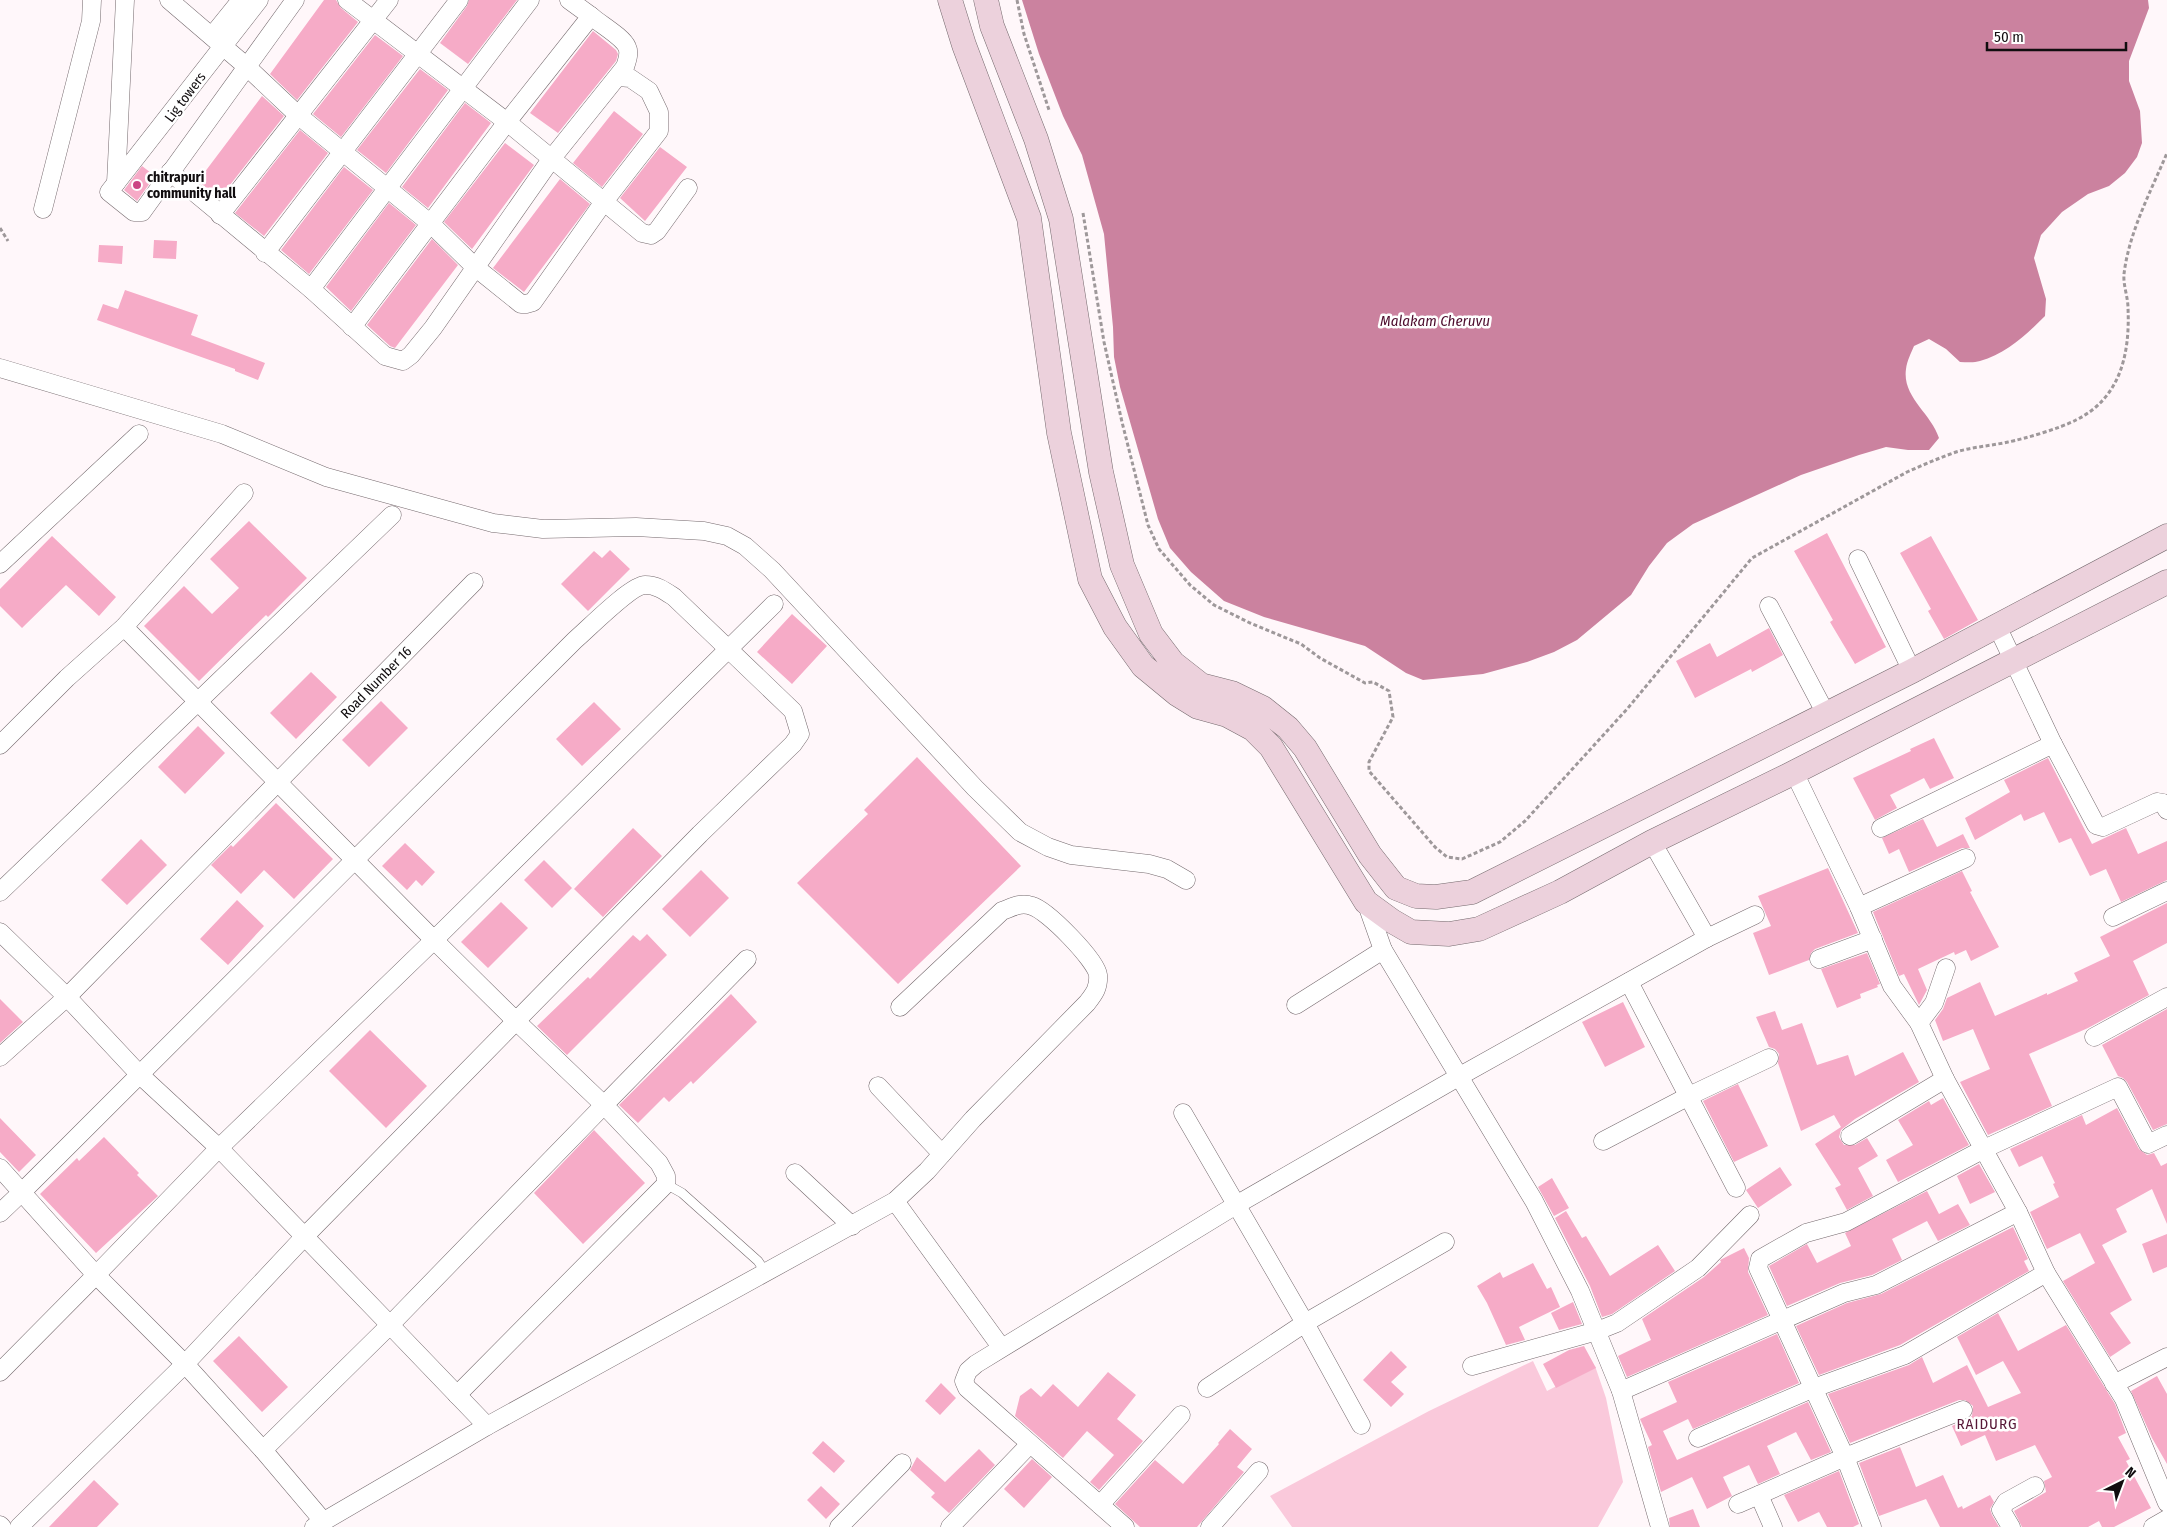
<svg xmlns="http://www.w3.org/2000/svg" width="2167" height="1527" viewBox="0 0 2167 1527" font-family="'Fira Sans Condensed',sans-serif">
	<rect width="100%" height="100%" fill="#fff7fa"/>
	<!-- green -->
	<path fill="#fac9db" d="M1533,1361L1547,1391L1595,1366L1606,1398L1623,1482L1598,1527H1292L1270,1496L1429,1411Z"/>
	<!-- water -->
	<path fill="#cb829f" d="M1022,0H2148L2149,8L2129,61V81L2140,111L2142,143L2137,157L2125,173L2109,186L2088,194L2062,212L2041,235L2034,258L2046,299L2045,316C2027,334 2006,354 1980,361C1974,363 1966,362 1960,362L1946,349L1929,339L1914,346C1911,353 1907,361 1906,369C1902,397 1931,413 1939,438L1929,450H1908L1886,447L1859,455L1801,475L1693,524L1667,543L1649,566L1631,595L1577,640L1554,652L1527,662L1483,674L1423,680L1406,673L1365,646L1264,617L1224,601L1191,572L1170,548L1158,519L1120,387L1114,357L1113,327L1104,234L1082,155L1063,116L1039,54Z"/>
	<!-- building -->
	<path fill="#f6abc7" d="M324,0H336L341,8L358,22L297,100L270,74Z
		M469,0H517L468,64L440,43L467,6Z
		M593,31L616,50L618,54L616,61L558,133L530,113Z
		M375,35L403,56L341,137L313,114Z
		M420,69L448,90L386,173L357,150Z
		M262,96L284,116L219,199L198,181Z
		M465,103L491,123L428,208L402,187Z
		M614,111L643,134L602,187L573,163Z
		M300,130L328,153L264,236L235,213Z
		M505,143L534,165L472,249L444,222Z
		M660,147L687,167L645,221L620,198Z
		M142,166L155,176L137,201L124,190Z
		M344,167L373,190L309,274L281,250Z
		M560,179L590,204L524,292L493,268Z
		M389,203L416,225L351,311L326,287Z
		M432,239L458,265L395,348L390,346L367,325Z
		M154,240L177,241L176,259L153,258Z
		M99,245L123,246L122,264L98,262Z
		M125,290L198,315L191,335L265,363L258,380L235,371V369L97,320L103,304L118,309Z
		M249,521L307,578L268,617L266,615L199,681L144,626L184,586L212,614L239,588L210,559Z
		M1827,533L1886,647L1855,664L1830,622L1833,620L1794,551Z
		M52,536L116,597L99,616L66,585L22,628L0,606V589Z
		M1931,536L1978,620L1944,639L1928,611L1931,609L1900,553Z
		M610,550L630,569L588,611L561,584L594,551L602,558Z
		M792,614L827,646L792,684L757,652Z
		M1769,628L1783,655L1752,672L1751,669L1695,698L1676,661L1710,643L1717,657Z
		M311,672L337,697L296,739L270,713Z
		M381,701L408,728L369,767L342,740Z
		M594,702L621,729L582,766L556,739Z
		M198,726L225,753L185,794L158,767Z
		M1934,738L1954,778L1930,789L1924,778L1890,795L1897,808L1875,820L1853,778L1911,751L1910,749Z
		M917,757L1021,866L898,984L797,883L868,814L864,810Z
		M2048,758L2092,844L2126,828L2138,854L2167,841V880L2121,902L2106,869L2090,876L2071,838L2059,843L2044,812L2024,821L2021,814L1975,840L1965,818L2010,792L2004,780Z
		M276,803L333,859L294,899L264,870L241,894L211,865L231,845L233,847Z
		M1923,819L1937,847L1963,834L1970,848H1962L1909,872L1899,849L1889,854L1882,838Z
		M633,828L662,856L603,917L574,889Z
		M141,839L167,865L127,905L101,880Z
		M405,843L435,872L422,886L416,880L407,890L382,866Z
		M544,860L572,888L552,908L524,880Z
		M1828,868L1858,933L1815,949L1811,953L1809,960L1769,975L1753,933L1771,926L1758,896Z
		M701,870L729,898L690,937L662,909Z
		M1962,871L1972,891L1970,892L1999,947L1971,961L1966,950L1955,955L1954,952L1918,969L1927,990L1919,1005L1904,974L1899,976L1873,912Z
		M237,900L264,926L228,965L200,939Z
		M501,902L528,928L488,968L461,942Z
		M2167,903V943L2133,961L2149,995L2088,1028L2029,1054L2052,1106L1988,1135L1960,1082L1990,1069L1973,1029L1943,1041L1935,1020L1943,1009L1947,998L1980,982L1995,1016L2047,993V995L2078,981L2074,973L2110,956L2100,937Z
		M647,934L667,955L567,1055L537,1026L588,977L590,979L633,935L640,941Z
		M1867,953L1880,984L1877,985L1878,987L1860,994L1861,998L1837,1008L1821,969Z
		M731,994L757,1022L693,1084L691,1081L669,1102L664,1097L638,1123L619,1105Z
		M0,999L23,1022L0,1043Z
		M1623,1002L1645,1047L1605,1067L1582,1022Z
		M2167,1009V1124L2153,1130L2127,1082L2123,1078L2118,1076L2102,1045Z
		M1775,1011L1782,1030L1802,1023L1817,1065L1848,1055L1855,1076L1903,1052L1919,1082L1855,1119L1841,1130L1839,1137L1844,1145H1855L1867,1138L1878,1156L1858,1168L1873,1196L1847,1210L1835,1188L1841,1185L1815,1144L1841,1127L1834,1115L1801,1131L1778,1063L1779,1054L1775,1049L1769,1047L1756,1017Z
		M370,1030L427,1086L386,1128L329,1071Z
		M1738,1084L1768,1146L1734,1162L1703,1101Z
		M1943,1098L1969,1145L1898,1182L1886,1160L1913,1145L1898,1120L1929,1101L1931,1105Z
		M2117,1108L2139,1149L2147,1155L2154,1153L2161,1166L2167,1163V1224L2152,1189L2116,1209L2127,1232L2102,1245L2132,1300L2110,1313L2131,1343L2110,1357L2063,1281L2095,1263L2080,1233L2047,1249L2030,1212L2059,1197L2053,1184L2055,1183L2042,1156L2019,1167L2010,1149L2082,1115L2086,1125Z
		M0,1118L36,1155L19,1172L0,1152Z
		M594,1130L645,1183L583,1244L534,1193Z
		M104,1137L139,1173L137,1175L158,1196L96,1253L40,1194L77,1158L79,1161Z
		M1979,1164L1995,1192L1970,1204L1957,1176Z
		M1780,1167L1792,1185L1758,1208L1746,1190Z
		M1552,1178L1569,1208L1554,1216L1538,1187Z
		M1927,1191L1939,1214L1958,1204L1970,1225L1938,1241L1927,1221L1892,1239L1902,1260L1872,1275L1840,1283L1787,1306L1769,1266L1807,1244L1817,1263L1851,1246L1845,1233Z
		M1566,1211L1582,1238L1586,1236L1610,1276L1658,1245L1675,1271L1612,1314L1602,1317L1590,1286L1555,1218Z
		M2013,1227L2028,1259L2024,1261L2029,1271L1900,1345L1819,1375L1796,1326L1847,1303L1881,1294Z
		M2167,1234V1267L2153,1273L2142,1244Z
		M1744,1248L1749,1258L1748,1272L1768,1315L1627,1377L1618,1356L1651,1340L1642,1319L1704,1277L1721,1262L1720,1260Z
		M1533,1263L1547,1289L1551,1287L1560,1307L1519,1327L1525,1340L1506,1345L1487,1303L1477,1286L1500,1272L1503,1278Z
		M1573,1302L1582,1324L1559,1330L1551,1313Z
		M1998,1313L2018,1351L2066,1325L2115,1404L2126,1433L2118,1437L2130,1459L2126,1461L2151,1508L2114,1527H2102L2099,1521L2088,1527H2022L2014,1511L2046,1492L2044,1481L2052,1477L2035,1445L1996,1461L1985,1435L1961,1446L1952,1426L1972,1416L1973,1406L1965,1400H1959L1850,1443L1828,1394L1909,1365L1922,1357L1933,1383L1967,1365L1988,1407L2021,1393L2003,1361L1976,1375L1957,1337Z
		M1777,1334L1799,1383L1693,1429L1688,1419L1663,1431L1677,1460L1808,1402L1831,1452L1811,1460L1796,1432L1767,1446L1780,1474L1758,1484L1749,1465L1723,1477L1732,1496L1707,1509L1692,1477L1661,1492L1648,1447L1652,1445L1640,1419L1677,1402L1668,1382Z
		M239,1336L288,1387L262,1412L213,1361Z
		M1584,1346L1596,1368L1556,1388L1543,1364L1569,1350Z
		M1391,1351L1407,1367L1391,1382L1404,1394L1391,1407L1363,1380Z
		M1108,1372L1136,1395L1117,1419L1143,1441L1099,1490L1090,1482L1114,1455L1087,1431L1063,1458L1015,1416L1020,1396L1031,1388L1041,1397L1053,1384L1078,1407Z
		M2157,1376L2167,1394V1464L2152,1438L2131,1391Z
		M941,1383L956,1398L940,1415L925,1401Z
		M1230,1429L1252,1449L1237,1467L1244,1472L1197,1527H1140L1115,1504L1155,1460L1183,1484L1219,1444L1218,1443Z
		M823,1441L845,1461L834,1473L812,1453Z
		M1900,1447L1916,1487L1943,1475L1958,1508L1962,1506L1963,1509L1990,1495L1994,1502L1990,1509L1992,1515L1999,1527H1940L1926,1499L1879,1516L1859,1463Z
		M979,1449L995,1465L949,1513L931,1497L935,1493L910,1470L917,1457L945,1482Z
		M1032,1459L1052,1477L1024,1508L1004,1489Z
		M1839,1471L1859,1524L1853,1527H1827L1819,1512L1798,1522L1784,1495Z
		M94,1480L119,1504L97,1527H49Z
		M821,1486L840,1504L826,1519L807,1500Z
		M1693,1509L1700,1527H1670L1669,1518Z"/>
	<g fill="none" stroke-linecap="round" stroke-linejoin="round">
		<defs>
			<path id="lane" d="M666,1184L682,1193L758,1261L766,1273"/>
			<g id="street">
				<path d="M169,0L246,66L299,116L431,224L475,267L521,304H526L533,302L603,203L659,131V112L649,91L630,78L618,77"/>
				<path d="M259,0L109,192L134,212H142L295,0"/>
				<path d="M347,0L507,122L642,233L651,235L657,231L688,188"/>
				<path d="M212,36L241,0"/>
				<path d="M170,172L311,289L530,0"/>
				<path d="M116,183L125,0"/>
				<path d="M43,209L91,21L92,0"/>
				<path d="M220,215L389,0"/>
				<path d="M265,253L459,0"/>
				<path d="M311,289L385,356L403,361L411,355L433,328L552,158L625,67C627,61 630,53 627,47C623,37 600,24 591,16"/>
				<path d="M352,327L507,122L591,16L569,0"/>
				<path d="M0,368L222,434L326,477L493,523L543,529L636,527L704,531L727,536L745,546L772,570L975,788L1020,832L1048,847L1071,855L1149,864L1167,869L1186,880"/>
				<path d="M1858,559L1912,671"/>
				<path d="M0,564L139,434"/>
				<path d="M1769,606L1826,714"/>
				<path d="M1997,626L2053,744L2096,825L2103,827L2157,802L2163,803L2167,810"/>
				<path d="M124,627L434,940L774,604"/>
				<path d="M0,745L67,678L124,627L244,493"/>
				<path d="M1794,772L1859,907L1892,986L1919,1023L1945,1079L2018,1212L2046,1273L2124,1399L2167,1503"/>
				<path d="M1881,828L2053,744"/>
				<path d="M1652,842L1707,938"/>
				<path d="M0,892L392,515"/>
				<path d="M1859,907L1966,858"/>
				<path d="M2113,917L2167,891"/>
				<path d="M0,932L67,997L139,1074L219,1148L390,1325L604,1105L516,1021L305,1236L185,1364L96,1275L0,1372"/>
				<path d="M1383,950L1534,1201L1580,1291L1621,1391L1660,1527"/>
				<path d="M1819,959L1873,939"/>
				<path d="M1629,982L1736,1188"/>
				<path d="M1296,1005L1383,950L1366,902"/>
				<path d="M1919,1023L1934,1003L1946,968"/>
				<path d="M2094,1037L2167,997"/>
				<path id="s1" d="M0,1057L67,997L474,582"/>
				<path d="M878,1086L942,1154"/>
				<path d="M1183,1113L1305,1323L1361,1425"/>
				<path d="M1850,1136L1945,1079"/>
				<path d="M1603,1141L1689,1096L1769,1058"/>
				<path d="M0,1168L96,1275L219,1148L434,940L516,1021L700,834L793,744L800,734L793,711L674,597C665,591 657,585 645,585C631,585 588,629 575,640L22,1192L0,1213"/>
				<path d="M795,1173L852,1226"/>
				<path d="M895,1201L1001,1347"/>
				<path d="M1472,1366L1597,1331L1617,1323L1698,1268L1750,1215"/>
				<path d="M2114,1384L2167,1357"/>
				<path d="M1207,1388L1305,1323L1445,1242"/>
				<path d="M1621,1391L1844,1293L1876,1285L2018,1212"/>
				<path d="M457,1395L666,1184V1176L659,1163L604,1105L747,959"/>
				<path d="M1698,1438L1814,1388L1905,1355L2046,1273"/>
				<path d="M263,1450L390,1325L487,1426"/>
				<path d="M1759,1495L1773,1527"/>
				<path d="M1738,1504L1845,1457L1963,1410"/>
				<path d="M1100,1505L1181,1415"/>
				<path d="M0,1525L2,1527"/>
				<path d="M19,1527L185,1364L263,1450L324,1522"/>
				<path d="M314,1527L487,1426L895,1201L927,1171L973,1119L1087,1003C1094,994 1099,988 1098,975C1096,960 1047,910 1032,906C1021,902 1013,907 1002,911L900,1007"/>
				<path d="M839,1527L902,1463"/>
				<path d="M950,1527L1030,1444"/>
				<path d="M1125,1527L967,1388L964,1381L968,1371L976,1364L1236,1205L1460,1076L1707,938L1755,915"/>
				<path d="M1210,1527L1259,1471"/>
				<path d="M1872,1527L1845,1457L1758,1268L1760,1259L1806,1233L1846,1222L1984,1149L2118,1087L2148,1144L2167,1135"/>
				<path d="M2011,1527L2001,1510L2006,1502L2035,1486"/>
				<path d="M2153,1527L2167,1519"/>
			</g>
			<path id="secondary" d="M950,0L964,45L1029,218L1059,433L1090,579L1115,627L1143,666L1177,694L1198,707L1227,715L1253,729L1271,747L1366,902L1392,921L1411,932L1449,934L1479,929L1560,892L1652,842L1789,775L2167,582
				M986,0L992,26L1036,139L1061,219L1101,472L1122,565L1151,634L1173,663L1201,685L1232,693L1263,708L1288,728L1305,748L1370,855L1396,888L1416,896L1436,897L1472,892L1912,671L2167,536"/>
		</defs>
		<!-- lane casing -->
		<use href="#lane" stroke="#756a6e" stroke-width="10"/>
		<!-- street casing -->
		<use href="#street" stroke="#756a6e" stroke-width="19"/>
		<!-- secondary casing -->
		<use href="#secondary" stroke="#756a6e" stroke-width="25"/>
		<!-- path -->
		<path stroke="#9e989a" stroke-width="3" stroke-dasharray="4 2.5" stroke-linecap="butt" d="M1017,0L1024,34L1049,110
			M1083,213L1104,342L1122,422L1148,525L1159,549L1190,585L1214,605L1250,623L1301,644L1320,658L1365,683L1373,682L1389,691L1393,717L1369,762V771L1435,847L1447,857L1462,859L1500,842L1525,821L1628,708L1752,558L1907,472C1923,465 1939,458 1956,452C1972,447 1990,446 2008,442C2024,439 2061,428 2076,420C2121,398 2130,353 2128,308C2128,297 2123,285 2124,274C2129,232 2151,191 2167,153
			M0,228L8,241"/>
		<!-- lane -->
		<use href="#lane" stroke="#fff" stroke-width="9"/>
		<!-- street -->
		<use href="#street" stroke="#fff" stroke-width="18"/>
		<!-- secondary -->
		<use href="#secondary" stroke="#ecd1dc" stroke-width="24"/>
	</g>
	<!-- markers -->
	<circle fill="#cc4584" stroke="#fff" stroke-width="2" cx="137" cy="185" r="5"/>
	<g text-anchor="middle" stroke-width="5" stroke-linejoin="round" paint-order="stroke">
		<!-- street labels -->
		<g font-size="14" fill="#110d0f" stroke="#fff">
			<text transform="translate(185 97) rotate(-53)" y="5">Lig towers</text>
			<text dy="5" stroke="none"><textPath href="#s1" startOffset="531">Road Number 16</textPath></text>
		</g>
		<!-- poi labels -->
		<g font-size="14" font-weight="bold" fill="#110d0f" stroke="#fff" text-anchor="start">
			<text x="147" y="182">chitrapuri<tspan x="147" dy="16">community hall</tspan></text>
		</g>
		<!-- water labels -->
		<g font-size="15" font-style="italic" fill="#4e0d2e" stroke="#fff">
			<text x="1435" y="326">Malakam Cheruvu</text>
		</g>
		<!-- neighbourhood labels -->
		<g font-size="15" letter-spacing="1" fill="#571736" stroke="#fff">
			<text x="1987" y="1429">RAIDURG</text>
		</g>
	</g>
	<!-- north arrow -->
	<g transform="translate(2122 1482) rotate(42)" stroke="#ffffff" stroke-width="4" paint-order="stroke">
	<path d="M0-4L9 19L0 12L-9 19Z" fill="#110d0f"/>
	<text y="-8" font-size="14" font-weight="bold" text-anchor="middle" fill="#110d0f">N</text>
	</g>
	<!-- scale -->
	<path d="M1987 42v8h139v-8" fill="none" stroke="#110d0f" stroke-width="2.5"/>
	<text x="1994" y="42" font-size="15" fill="#110d0f" stroke="#ffffff" stroke-width="4" paint-order="stroke">50 m</text>
</svg>
